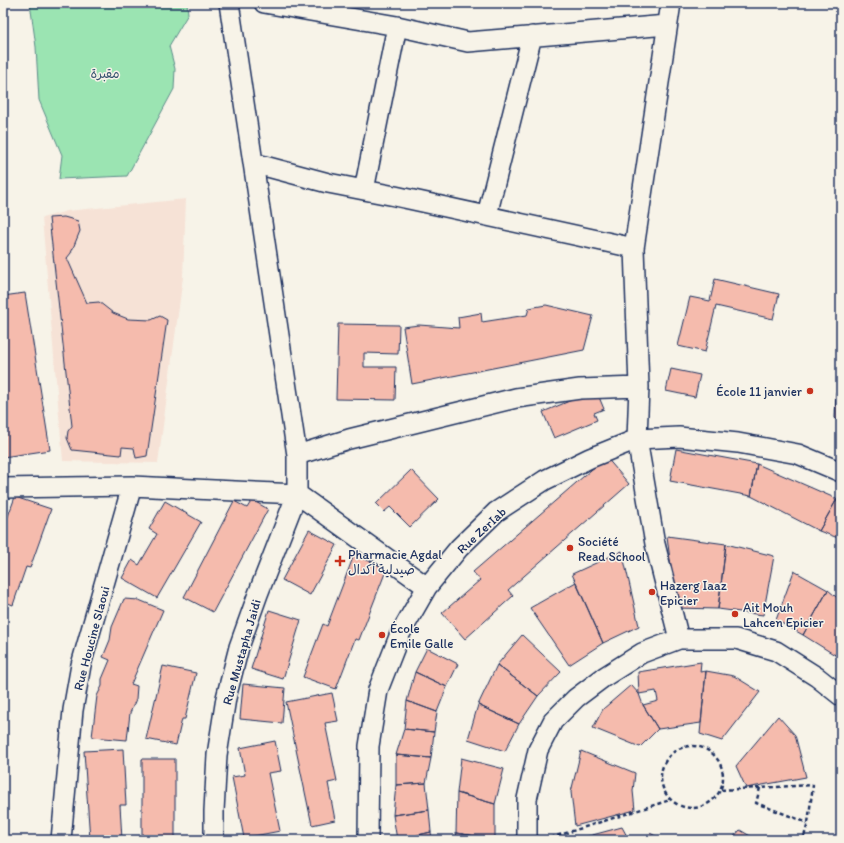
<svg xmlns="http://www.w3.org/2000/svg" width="844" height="843" viewBox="0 0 844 843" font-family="Itim,'Playpen Sans Arabic',sans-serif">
	<rect width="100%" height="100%" fill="#f7f3e8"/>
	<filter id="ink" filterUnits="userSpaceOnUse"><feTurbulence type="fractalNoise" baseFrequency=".025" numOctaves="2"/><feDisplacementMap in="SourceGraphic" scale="8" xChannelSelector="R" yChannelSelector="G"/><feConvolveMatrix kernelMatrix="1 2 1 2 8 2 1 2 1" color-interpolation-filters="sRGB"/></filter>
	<g filter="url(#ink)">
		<!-- built -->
		<path fill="#f6e2d6" d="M186,199L183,277L158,463L63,461L42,218L67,211Z"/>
		<!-- green -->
		<path fill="#9be4b2" stroke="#5b8a88" d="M30,3H187L188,14L169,46L175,69L174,89L127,176L59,179L62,155L39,100L36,47Z"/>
		<!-- building -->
		<path fill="#f5bbad" stroke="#1b2f5e" d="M64,217L78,221L80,231L71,253L67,258L87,303L99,302L113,313L128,319L151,320L160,316L167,320L147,456L136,458L134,448L122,447L121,455L72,450L67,438L68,431L72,426L49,218Z
			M715,279L779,294L773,319L716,306L705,352L678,346L690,297L710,301Z
			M25,293L50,450L3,457V296Z
			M546,305L593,316L584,350L412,384L403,327L419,325L459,328L458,317L481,313L482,322L527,315L529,308Z
			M338,324L399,325L398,354L364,353V367H396L395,400L336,399Z
			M671,369L700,375L695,397L666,391Z
			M596,390L604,409L594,413L597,420L554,438L543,412Z
			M836,392H841V420L835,419Z
			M676,449L757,464L751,496L670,481Z
			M606,457L629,484L508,590L513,596L465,639L442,613L480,580L473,572Z
			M757,464L837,499L819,531L751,496Z
			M411,470L439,499L410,527L390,507L384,512L376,504Z
			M15,497L51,509L30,568L26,567L13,605L3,601V530Z
			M837,499L841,501V539L819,531Z
			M252,500L268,509L213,612L184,597L234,501L247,508Z
			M165,501L201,522L157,598L122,578L132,560L139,565L157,534L149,529Z
			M309,530L337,545L310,595L282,580Z
			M667,536L726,544L718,609L676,608Z
			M726,544L774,556L763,615L718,609Z
			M622,551L639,626L603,643L572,574Z
			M354,555L387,568L359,640L355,639L336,689L303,677L323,624L327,626Z
			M794,571L828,590L803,635L776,620Z
			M576,582L603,643L569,665L530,608Z
			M828,590L841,601V647L835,655L803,635Z
			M124,599L139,600L163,610L131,684L137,686L136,699L130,713L127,740L92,737L97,696L102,686V679L110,660L103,657L110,640L112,627Z
			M269,610L301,620L283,679L251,669Z
			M522,635L561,672L538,696L497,665Z
			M841,647V662L835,655Z
			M427,648L458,664L447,687L415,672Z
			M701,662L700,672L706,671L701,723L658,729L643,705L658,701L656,691L639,694L638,672Z
			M497,665L538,696L519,724L478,705Z
			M163,666L196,673L185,719H182L176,745L146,739Z
			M706,671L734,676L760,692L722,741L700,734Z
			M415,672L447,687L437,712L407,701Z
			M243,684L285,688L282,723L240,719Z
			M631,685L639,694L643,705L658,729L640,747L593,728L603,709Z
			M332,693L338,721L325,723L337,781L328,783L335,820L312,825L286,702Z
			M407,701L437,712L434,732L404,729Z
			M478,705L519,724L505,751L468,739Z
			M778,716L795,735L806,777L746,788L736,766Z
			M404,729L434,732L431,758L396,755Z
			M275,741L281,771L268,773L280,831L244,838L232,777L245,775L240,748Z
			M123,749L126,805H120L122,840H90L84,751Z
			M581,751L635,773L633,791L635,810L575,826L571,792Z
			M396,755L431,758L426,783L396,785Z
			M461,758L504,769L495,804L457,793Z
			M142,759H175V840H142Z
			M426,783L429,810L393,815L396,785Z
			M457,793L495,804V839L456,833Z
			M429,810L431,832L397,840L393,815Z
			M622,827L629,840H574Z
			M740,830L757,840H731Z
			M431,832L432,840H398Z
			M456,833L495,839V840H458Z
			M650,833L663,840H647Z"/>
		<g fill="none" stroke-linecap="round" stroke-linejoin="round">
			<defs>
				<path id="minor" d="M264,3L397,26L468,42L667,25
					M671,3L634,248L639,387L637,439L655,544L679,639
					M253,163L328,183L395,196L634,248
					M364,190L397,26
					M487,215L532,36
					M297,455L349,439L516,398L580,389L639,387
					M3,488L132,486L297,494L427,587
					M61,840L73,710L81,665L132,486
					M214,840V811L217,755L226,698L239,647L258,594L297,494V455L229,3
					M368,840L369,746L378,690L400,634L427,587L459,548L496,512L545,480L590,458L637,439L679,437L738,443L798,454L841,472
					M527,840V799L538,750L553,721L576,698L604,677L642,653L679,639H736L776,651L817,677L841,696"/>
			</defs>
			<!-- minor casing -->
			<use href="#minor" stroke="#1b2f5e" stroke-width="22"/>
			<!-- path -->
			<path stroke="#1b2f5e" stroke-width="2.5" stroke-dasharray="4 3" stroke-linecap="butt" d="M661 777a31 31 0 1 1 62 0a31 31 0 1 1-62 0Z
				M760,788L756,803L808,823
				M721,790L813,785L808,823L803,840
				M544,840L670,800"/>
			<!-- minor -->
			<use href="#minor" stroke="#f7f3e8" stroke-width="19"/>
		</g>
	</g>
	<!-- markers -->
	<g fill="#c8321e" stroke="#f7f3e8" stroke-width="1.5">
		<circle cx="810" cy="391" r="4"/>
		<circle cx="570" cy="548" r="4"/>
		<path d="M338 555h4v4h4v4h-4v4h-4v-4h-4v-4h4z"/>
		<circle cx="652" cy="592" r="4"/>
		<circle cx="735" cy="614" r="4"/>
		<circle cx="382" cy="635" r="4"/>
	</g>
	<g text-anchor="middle" stroke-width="3" stroke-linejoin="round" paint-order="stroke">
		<!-- park labels -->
		<g font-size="13" fill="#35536f" stroke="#f7f3e8">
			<text x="105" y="78">مقبرة</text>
		</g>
		<!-- poi labels -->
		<g font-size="13" fill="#1b2f5e" stroke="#f7f3e8" text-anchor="start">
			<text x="802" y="396" text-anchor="end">École 11 janvier</text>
			<text x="578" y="546">Société<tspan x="578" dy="15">Read School</tspan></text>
			<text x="348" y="559">Pharmacie Agdal<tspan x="348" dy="15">صيدلية أكدال</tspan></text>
			<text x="660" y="590">Hazerg Iaaz<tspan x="660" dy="15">Epicier</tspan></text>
			<text x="743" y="612">Ait Mouh<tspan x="743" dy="15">Lahcen Epicier</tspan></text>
			<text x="390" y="633">École<tspan x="390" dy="15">Emile Galle</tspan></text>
		</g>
		<!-- street labels -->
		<g font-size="13" fill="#1b2f5e" stroke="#f7f3e8">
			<text transform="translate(481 530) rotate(-43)" y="5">Rue ZerIab</text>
			<text transform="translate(91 638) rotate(-75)" y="5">Rue Houcine Slaoui</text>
			<text transform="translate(241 652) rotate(-74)" y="5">Rue Mustapha Jaidi</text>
		</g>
	</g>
	<!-- margin -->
	<rect width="844" height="843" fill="none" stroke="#f7f3e8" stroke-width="16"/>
	<rect x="8" y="8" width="828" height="827" fill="none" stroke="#1b2f5e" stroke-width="1.5" filter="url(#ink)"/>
</svg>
